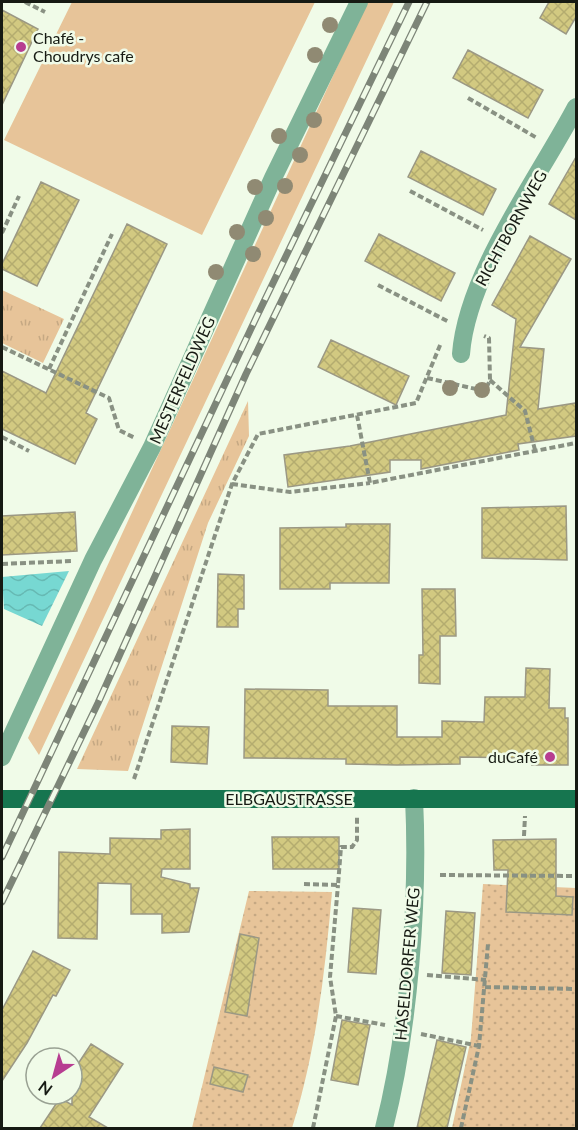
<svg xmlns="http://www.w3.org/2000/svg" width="578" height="1130" viewBox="0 0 578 1130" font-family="Lato,sans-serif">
	<defs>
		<pattern id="park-tufts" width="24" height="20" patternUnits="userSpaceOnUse" patternTransform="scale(1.5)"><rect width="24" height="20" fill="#e7c499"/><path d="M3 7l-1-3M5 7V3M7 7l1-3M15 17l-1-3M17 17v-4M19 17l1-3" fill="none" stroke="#c5a883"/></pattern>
		<pattern id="garden-dots" width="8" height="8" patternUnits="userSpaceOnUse" patternTransform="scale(1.5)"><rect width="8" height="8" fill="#e7c499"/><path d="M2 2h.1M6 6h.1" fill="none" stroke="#c5a883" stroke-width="1.8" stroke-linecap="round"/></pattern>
		<pattern id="water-waves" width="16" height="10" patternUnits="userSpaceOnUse" patternTransform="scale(1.5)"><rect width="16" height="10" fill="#77d8d2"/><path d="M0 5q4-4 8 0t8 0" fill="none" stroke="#66b9b3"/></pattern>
		<pattern id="building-cross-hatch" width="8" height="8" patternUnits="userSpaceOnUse" patternTransform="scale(1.5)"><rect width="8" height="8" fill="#d2c981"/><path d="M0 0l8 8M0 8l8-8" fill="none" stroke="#b4ac6f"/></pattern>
	</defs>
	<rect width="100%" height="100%" fill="#f0fbe8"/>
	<!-- grass -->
	<path fill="#e7c499" d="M72,2H315L202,235L4,140Z
		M367,2H394L39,755L28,738Z"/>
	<!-- park -->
	<path fill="url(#park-tufts)" d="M2,290L64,319L43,363L2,343Z
		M248,401L249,436L208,523L128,771L77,769Z"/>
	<!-- garden -->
	<path fill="url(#garden-dots)" d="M483,884L576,888V1128H452L471,1038Z
		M249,891L332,892C325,972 316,1052 292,1128H192Z"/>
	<!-- water -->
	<path fill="url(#water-waves)" d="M69,571L42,626L4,609L2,577Z"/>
	<!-- building -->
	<path fill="url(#building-cross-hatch)" stroke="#9b9884" stroke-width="1.5" d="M549,2H576V17L566,34L540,18Z
		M2,10L38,29L2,105Z
		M468,50L543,90L528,118L453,78Z
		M421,151L496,189L483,215L408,177Z
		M576,157V220L549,204Z
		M41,182L79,200L37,286L2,269V264Z
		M127,224L167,244L86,413L97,419L75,464L2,429V371L46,393Z
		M379,234L455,273L441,301L365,261Z
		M530,236L571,259L520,347L544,349L538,409L576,403V436L518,444L519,450L421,469V460H390V472L288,487L284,455L350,446L506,415L516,319L492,305Z
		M331,340L409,376L396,405L318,367Z
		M566,506L567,560L482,558V508Z
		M75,512L77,551L2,555V516Z
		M346,524H390L389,583H330V589H280V528L346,527Z
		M218,574L244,575V609H238V627H217Z
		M422,589H455L456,636H440V684L419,683V655H423Z
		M526,668L550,669L549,708H565V718H568V765H532V758L460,757V764L397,765L346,764V759L244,758L245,689L328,690V706H397V737H442V721L484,722L485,697H525Z
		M172,726L209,727L207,764L171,762Z
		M190,829V869H162L161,877L190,884V888H199L189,932L162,933V914H131V884L98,883L97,939L58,938L59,852L110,854V838L161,839V830Z
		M272,837H339V869H273Z
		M556,839V896L573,897L572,915L506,912L508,870H494L493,840Z
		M353,908L381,910L376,974L348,972Z
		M446,911L475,913L471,975L442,973Z
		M240,934L259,938L247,1016L225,1012Z
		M33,951L70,970L56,996L53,995L27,1043L2,1081V1010Z
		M342,1020L370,1025L358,1085L331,1080Z
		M437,1040L466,1047L452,1107L447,1128H417Z
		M91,1044L123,1064L89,1117L108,1128H40L60,1098L72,1105V1073Z
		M214,1067L248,1075L243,1092L210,1084Z"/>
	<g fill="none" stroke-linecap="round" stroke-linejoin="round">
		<!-- path -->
		<path stroke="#899183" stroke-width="4" stroke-dasharray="6 3" stroke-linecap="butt" d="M25,2L45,12
			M468,98L537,138
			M410,191L483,230
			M2,233L19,196
			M378,285L449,322
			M2,347L109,398L119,430L135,438
			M49,369L112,234
			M427,378L485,391L490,380L489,338L484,336
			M490,380L525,411L535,450
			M357,415L370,483L576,443
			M2,437L29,451
			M232,484L290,492L370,483
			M2,564L73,561
			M134,779L232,484L258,434L416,403L441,343
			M524,836L525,816
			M440,875L576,876
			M304,884L338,885L341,847H352L357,840V817
			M427,975L486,980
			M485,987L576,989
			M336,1016L385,1025
			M421,1034L479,1046
			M313,1128L336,1016L330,977L338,885
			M461,1128L479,1046L488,944"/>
		<!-- minor -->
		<path stroke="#7fb398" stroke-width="18" d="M461,354C467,274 538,179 576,107
			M2,757L93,560L152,447L273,178L359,2
			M384,1128C409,1030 419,900 414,798"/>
		<!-- primary -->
		<path stroke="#16754f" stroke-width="18" d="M2,799H576"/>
		<defs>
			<path id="rail" d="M2,857L257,316L409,2
				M2,902L98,703L246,374L427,2"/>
		</defs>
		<!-- rail casing -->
		<use href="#rail" stroke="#7d8578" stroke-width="7"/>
		<!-- rail -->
		<use href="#rail" stroke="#f0fbe8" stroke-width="4.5" stroke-dasharray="14" stroke-linecap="butt"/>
	</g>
	<!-- trees -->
	<g fill="#908a73">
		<circle cx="330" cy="25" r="8"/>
		<circle cx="315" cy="55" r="8"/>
		<circle cx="314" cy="120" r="8"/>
		<circle cx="279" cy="136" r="8"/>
		<circle cx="300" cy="155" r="8"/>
		<circle cx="285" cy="186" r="8"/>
		<circle cx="255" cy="187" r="8"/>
		<circle cx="266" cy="218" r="8"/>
		<circle cx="237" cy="232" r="8"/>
		<circle cx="253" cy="254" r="8"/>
		<circle cx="216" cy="272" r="8"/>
		<circle cx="450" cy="388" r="8"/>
		<circle cx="482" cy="390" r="8"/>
	</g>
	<!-- markers -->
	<g fill="#b73d91" stroke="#f0fbe8" stroke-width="2">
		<circle cx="21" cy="47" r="6"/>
		<circle cx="550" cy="757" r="6"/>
	</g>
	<g text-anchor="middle" stroke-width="5" stroke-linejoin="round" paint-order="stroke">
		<!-- poi labels -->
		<g font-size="16" fill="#161a13" stroke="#f0fbe8" text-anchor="start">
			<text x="33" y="44">Chafé -<tspan x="33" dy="18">Choudrys cafe</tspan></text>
			<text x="538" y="763" text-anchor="end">duCafé</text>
		</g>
		<!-- street labels -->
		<g font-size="16" fill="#161a13" stroke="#f0fbe8">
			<text transform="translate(511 228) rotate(-61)" y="6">RICHTBORNWEG</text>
			<text transform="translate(182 380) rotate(-66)" y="6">MESTERFELDWEG</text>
			<text x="289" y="805">ELBGAUSTRASSE</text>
			<text transform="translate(407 964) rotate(-85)" y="6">HASELDORFER WEG</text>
		</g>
	</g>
	<!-- border -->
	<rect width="578" height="1130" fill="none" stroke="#161a13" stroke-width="6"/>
	<!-- north arrow -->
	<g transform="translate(54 1076) rotate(216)"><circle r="28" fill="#f0fbe8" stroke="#99a193" stroke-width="1.5"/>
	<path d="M0-4.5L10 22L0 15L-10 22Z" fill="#b73d91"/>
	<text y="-9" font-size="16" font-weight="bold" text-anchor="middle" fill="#161a13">N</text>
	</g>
</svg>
